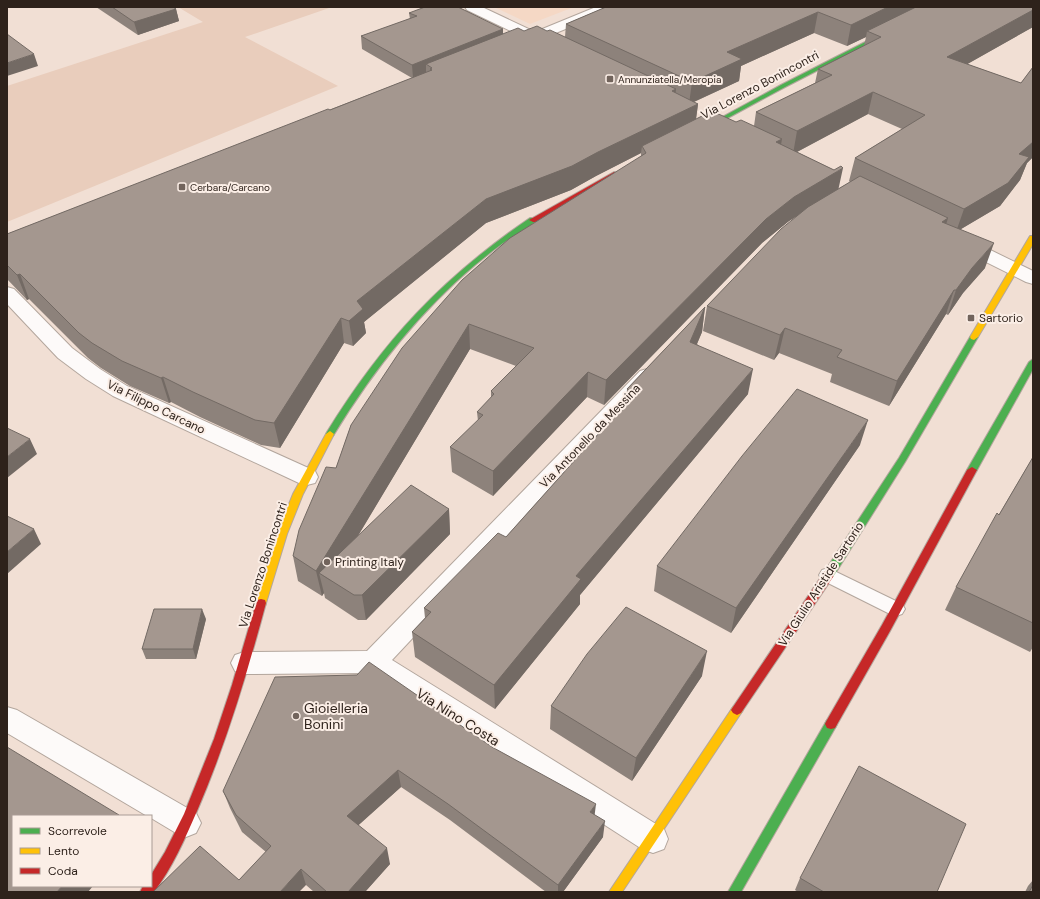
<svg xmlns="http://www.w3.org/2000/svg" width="1040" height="899" viewBox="0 0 1040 899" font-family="'DM Sans',sans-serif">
	<rect width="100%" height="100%" fill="#f1dfd4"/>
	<!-- built -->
	<path fill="#f5d8c5" d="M494,7H574L530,24Z"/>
	<!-- green -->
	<path fill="#e9cdbc" d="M178,7H332L245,37L338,86L7,222V86L203,22Z"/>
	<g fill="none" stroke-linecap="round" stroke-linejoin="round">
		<defs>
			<path id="lane" d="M828,568L902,604L905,609L902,614L896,616L890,614L822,580L819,575L822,570Z"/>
			<path id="street" d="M465,7H482L535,32L596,7H614L612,10L546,37L549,41L547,44C541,45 539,43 534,42C528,42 526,47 518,45L516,42L518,39L523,37L467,10Z
				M962,238L968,239L1033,271V284L1026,282L956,247L953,243L956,239Z
				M7,287L14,289L72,348L100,369L127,386L315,471L318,477L315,483L307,485L299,483L113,396L86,379L58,358L7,304Z
				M647,369L654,371L657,376L654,381L392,660L664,829L668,839L664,849L653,853L642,849L369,673L244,674L235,671L231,663L235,655L244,652L367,651L640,371Z
				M7,707L17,710L196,813L201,823L196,833L186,837L176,833L151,818V816H147L7,733Z"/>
			<path id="fast" d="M934,7H941L785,87L700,133L695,132L781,85Z
				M530,218H533L537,220C529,228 518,233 509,239C497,247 486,256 475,265C417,314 372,372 333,436H327L326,434L327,432C383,341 442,278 530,218Z
				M974,334L978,337L905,462L833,577L829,578L825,577L824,574L825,571L899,458L970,337Z
				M1033,359V369L977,470L975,472H969L967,470L1029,362Z
				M831,719L835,720L837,724L835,728L741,892H728L827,720Z"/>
			<path id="slow" d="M1030,236H1033V244L978,337L974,340L971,339L970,337Z
				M330,431L334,434L303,494L287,534L266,603L265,606L261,607L257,606L256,603L277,534L293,494L326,434Z
				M737,705L741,707L743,710L741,713L622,892H609L733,707Z"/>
			<path id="jam" d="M614,172L616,173V175L536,222H533L529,220Z
				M972,467L977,470L890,631L835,728L831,729L827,728L825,724L827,720L882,625L967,470Z
				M829,570L833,571L834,574L833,577L741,713L737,715L733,713L731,710L733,707L825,571Z
				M261,599L265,600L266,603C247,674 226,744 197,811C185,839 172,868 154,892H140L143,886H151V875L165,852L184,814L214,739L232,685L256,603L257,600Z"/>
		</defs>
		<!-- lane casing -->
		<use href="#lane" stroke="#b3a69d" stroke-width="2"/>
		<!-- street casing -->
		<use href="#street" stroke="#b3a69d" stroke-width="2"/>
		<!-- fast casing -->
		<use href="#fast" stroke="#b3a69d" stroke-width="2"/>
		<!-- slow casing -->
		<use href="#slow" stroke="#b3a69d" stroke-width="2"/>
		<!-- jam casing -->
		<use href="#jam" stroke="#b3a69d" stroke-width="2"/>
		<!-- lane -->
		<use href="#lane" fill="#fdfaf9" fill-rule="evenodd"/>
		<!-- street -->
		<use href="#street" fill="#fdfaf9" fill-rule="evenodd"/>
		<!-- fast -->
		<use href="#fast" fill="#4caf50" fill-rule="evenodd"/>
		<!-- slow -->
		<use href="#slow" fill="#ffc107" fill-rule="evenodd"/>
		<!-- jam -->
		<use href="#jam" fill="#c62828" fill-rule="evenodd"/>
	</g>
	<!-- wall -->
	<path fill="#8d827b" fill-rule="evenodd" d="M96,7H173L176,9L179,21L138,35Z
		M606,7H1033V27L967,64L1021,83L1033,67V157L1027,163L1020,180L1000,206L961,229L985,268L963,293L948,315L946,314L889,406L830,382L832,374L779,353L774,360L703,331L707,306L797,216L789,221L762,243L604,405L587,397L493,496L452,472L450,447L478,421L477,412L491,398V391L516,366L470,349L357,537L449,509L450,534L366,620H358L325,598L324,593L322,596L298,581L293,556L336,468L351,425L641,156V153L596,176L571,190L486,223L364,322L366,333L353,346L344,343L280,448L261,445L200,417L171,402L169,403L130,386L101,368L88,358L29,299L27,300L7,279V234L412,78L362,49L361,36L410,19L409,13L503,29V34L524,31H547L565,37L566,24ZM814,33L847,46L866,37L864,46L818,69L815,83L756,112L754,126L736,122L696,119L698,104L694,102L739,81L741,66ZM868,114L902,129L855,158L849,181L850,182L838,189L834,170L797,152Z
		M705,307L702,332L697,344L748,394L580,595V604L495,709L415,657L412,632L425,618L424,608L506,537L626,403L627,389Z
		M860,445L731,633L654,591L657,566Z
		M1033,457V647L1030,652L945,610L956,587Z
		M206,619L196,659H146L142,649Z
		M702,676L632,781L550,729L551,706Z
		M492,747L603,837L563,892H546L450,820L401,787L358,825L390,864L365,892H314L306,885L239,880L266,852L242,832L230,808L223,791Z
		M800,878L937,892H798L795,890Z
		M1033,880V892H1025L1028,886Z"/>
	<!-- shaded-wall -->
	<path fill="#736a64" d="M888,7H925L867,31L866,37L847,46L851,25Z
		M176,9L179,21L138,35L134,22Z
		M1033,10V27L941,79L947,57Z
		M818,12L814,33L741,66L739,81L689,104L692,82L727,52Z
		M503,29V42L426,64V73L413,78L412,65Z
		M34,54L38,66L7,76V63Z
		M676,89L674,112L672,91Z
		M873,92L868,114L793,154L797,131Z
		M698,104L695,126L642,146L641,153L596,176L571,190L486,223L364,322L366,333L353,346L349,321L357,301L486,199L598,152Z
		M782,139L778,162L776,142Z
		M1033,142V157L1027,163L1020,180L1000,206L956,232L964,209L1019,154Z
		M843,168L838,191L789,221L762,243L604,405L606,380L766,219L794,197Z
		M948,218L941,242L942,222Z
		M994,243L985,268L963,293L948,315L956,290L972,268Z
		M20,274L29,299L27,300L17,275Z
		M954,290L946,314L889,406L897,381Z
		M705,307L702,332L687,367L690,342Z
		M341,318L344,343L280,448L274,423Z
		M469,324L470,349L331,581L319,573L324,593L322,596L316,571Z
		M785,328L779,353L774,360L780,335Z
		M753,369L748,394L580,595V604L495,709L494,685L576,576Z
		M588,372L587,397L493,496V471Z
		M163,377L171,402L169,403L161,378Z
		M868,420L860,445L731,633L736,608Z
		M30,439L37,454L7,478V457Z
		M449,509L450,534L366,620L362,595Z
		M34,529L41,544L7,574V552Z
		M202,609L206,619L196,659L193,649Z
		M707,651L702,676L632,781L636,758Z
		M398,770L401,787L351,832L347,816Z
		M596,804L594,820L590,812Z
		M605,821L603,837L563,892H558V885Z
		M387,848L390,864L365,892H348Z
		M301,869L306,885L299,892H280Z
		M62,886H93L88,892H57Z"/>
	<!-- building -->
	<path fill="#a4978f" stroke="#736a64" d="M112,7H173L176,9L134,22Z
		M425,7H458L503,29L412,65L361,36L417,16L409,13Z
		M606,7H888L851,25L818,12L727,52L742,59L692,82L566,24Z
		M916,7H1033V10L947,57L1021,83L1033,67V142L1019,154L1029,157L1008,183L964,209L855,158L925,115L873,92L797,131L756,112L832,75L818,69L881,37L867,31Z
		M537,26L547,31L550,30L676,89L672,91L698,104L598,152L572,166L486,199L357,301L363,309L349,321L341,318L274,423L255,420L193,392L163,377L161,378L122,361L92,343L79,333L20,274L17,275L7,265V234L328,109L330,110L432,70L430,69L432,68L426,64L518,28L524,31Z
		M7,34L34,54L7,63Z
		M712,111L736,122L741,120L782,139L776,142L834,170L841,166L843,168L794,197L766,219L606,380L588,372L493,471L450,447L483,415L477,412L494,394L491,391L534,348L469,324L316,571L293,556L299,530L326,467L336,468L351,425L402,348L462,280L510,238L646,153L642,146Z
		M860,176L948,218L942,222L994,243L972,268L956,290H954L897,381L837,357L842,350L785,328L780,335L707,306L781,229L808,207Z
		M705,307L690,342L753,369L576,576L581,579L494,685L412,632L431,612L424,608L498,533L506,537L635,393L627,389Z
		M797,389L868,420L736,608L657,566L742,456Z
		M7,428L30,439L7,457Z
		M1033,457V623L956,587L997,513L999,515Z
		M411,485L449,509L362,595H354L319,573Z
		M7,516L34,529L7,552Z
		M626,607L707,651L636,758L551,706L587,654Z
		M154,609H202L193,649H142Z
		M369,662L492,747L596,804L590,812L605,821L558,885L448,804L398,770L347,816L387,848L348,892H327L301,869L280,892H153L200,846L239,880L271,846L236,815L223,791L275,677L357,675Z
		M7,747L119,815L118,816H13V886H62L57,892H7Z
		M859,766L966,824L937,892H824L800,878Z
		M1033,885V892H1029Z"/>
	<!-- markers -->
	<g fill="#72645c" stroke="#fbeee6" stroke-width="1.5">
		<rect x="606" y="75" width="8" height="8" rx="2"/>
		<rect x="178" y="183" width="8" height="8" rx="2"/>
		<rect x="967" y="314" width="8" height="8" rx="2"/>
		<circle cx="327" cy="562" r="4"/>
		<circle cx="296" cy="716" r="4"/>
	</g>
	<g text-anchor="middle" stroke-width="4" stroke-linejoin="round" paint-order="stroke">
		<!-- far-poi labels -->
		<g font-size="10" fill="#2e221b" stroke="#fbeee6" text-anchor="start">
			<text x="618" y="83">Annunziatella/Meropia</text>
			<text x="190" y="191">Cerbara/Carcano</text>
		</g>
		<!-- street labels -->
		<g font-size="12" fill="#2e221b" stroke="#fbeee6">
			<text transform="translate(760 85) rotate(-28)" y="4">Via Lorenzo Bonincontri</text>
			<text transform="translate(156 407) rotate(26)" y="4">Via Filippo Carcano</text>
			<text transform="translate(590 436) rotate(-46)" y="4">Via Antonello da Messina</text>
			<text transform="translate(263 565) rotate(-72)" y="4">Via Lorenzo Bonincontri</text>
			<text transform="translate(821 584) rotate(-57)" y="4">Via Giulio Aristide Sartorio</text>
		</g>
		<!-- poi labels -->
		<g font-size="12" fill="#2e221b" stroke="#fbeee6" text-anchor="start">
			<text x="979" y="322">Sartorio</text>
			<text x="335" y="566">Printing Italy</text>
		</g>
		<!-- near-poi labels -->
		<g font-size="14" fill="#2e221b" stroke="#fbeee6" text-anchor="start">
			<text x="304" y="713">Gioielleria<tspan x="304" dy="16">Bonini</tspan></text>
		</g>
		<!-- near-street labels -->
		<g font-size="14" fill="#2e221b" stroke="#fbeee6">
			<text transform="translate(458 717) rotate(32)" y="5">Via Nino Costa</text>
		</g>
	</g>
	<!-- border -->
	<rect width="1040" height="899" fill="none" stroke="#2e221b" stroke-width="16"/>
	<!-- legend -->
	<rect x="12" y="815" width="140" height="72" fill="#fbeee6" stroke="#a99c95"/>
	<rect x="20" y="828" width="20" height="6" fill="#4caf50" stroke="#a99c95"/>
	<text x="48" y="835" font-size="12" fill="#2e221b">Scorrevole</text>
	<rect x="20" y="848" width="20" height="6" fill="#ffc107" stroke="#a99c95"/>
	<text x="48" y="855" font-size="12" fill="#2e221b">Lento</text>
	<rect x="20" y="868" width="20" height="6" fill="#c62828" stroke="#a99c95"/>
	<text x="48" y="875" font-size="12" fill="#2e221b">Coda</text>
</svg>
